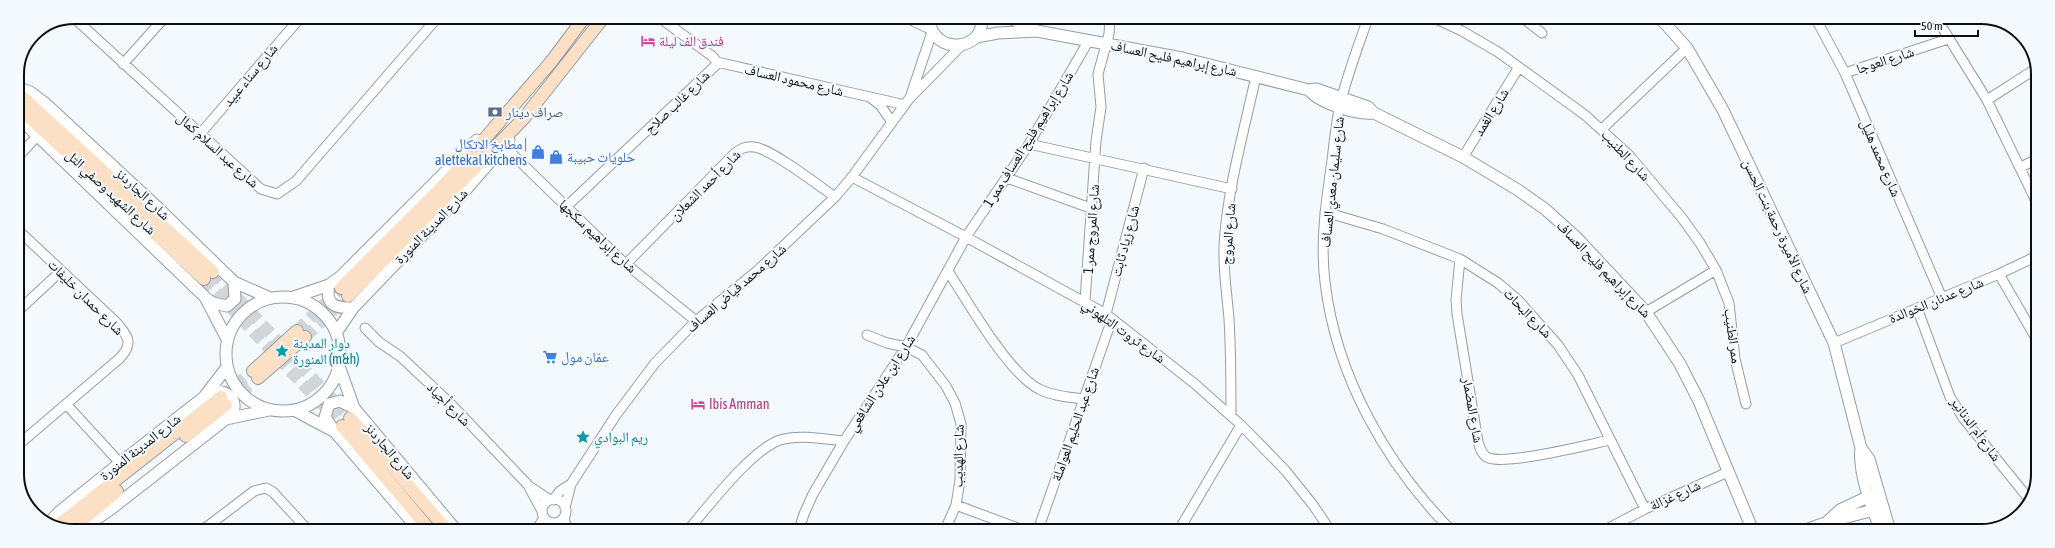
<svg xmlns="http://www.w3.org/2000/svg" width="2055" height="548" viewBox="0 0 2055 548" font-family="'Asap Condensed','Noto Naskh Arabic',sans-serif">
	<rect width="100%" height="100%" fill="#f3f9fd"/>
	<g fill="none" stroke-linecap="round" stroke-linejoin="round">
		<!-- secondary-tunnel -->
		<path stroke="#d0d6d9" stroke-width="12" stroke-dasharray="12 6" stroke-linecap="butt" d="M213,272L350,418
			M204,279L342,426
			M297,331L341,288
			M305,337L348,296
			M221,397L253,371
			M226,405L258,378"/>
		<defs>
			<path id="minor" d="M73,17L261,189L277,194L296,181L438,17
				M1368,18C1358,47 1347,75 1340,105C1336,123 1334,143 1332,161C1326,201 1320,242 1325,282C1336,376 1386,464 1451,530
				M1434,18L1462,31L1498,52L1585,115L1628,154L1682,218L1700,243L1716,270L1729,303L1735,359L1746,404
				M1523,18L1542,33
				M1816,19L1845,73L1942,298
				M1937,19L1987,100L2037,203
				M717,62L905,105
				M123,64L165,17
				M1845,73L1948,39
				M910,98L932,32
				M872,99L880,105L892,122
				M1987,100L2037,68
				M1602,129L1687,48
				M200,134L301,17
				M1029,144L1232,189
				M504,146L620,259L696,321
				M1463,157L1519,67
				M17,158L38,135
				M2021,167L2037,159
				M852,177L966,237L1106,314L1195,384L1241,425L1285,470L1313,505L1330,530
				M1007,178L1093,209
				M566,207L715,66L717,62L712,56L660,18
				M1325,212L1383,229L1460,259L1498,283L1518,300L1558,345L1578,375L1645,509
				M17,229L116,322C128,336 134,343 120,358L17,446
				M1460,259L1456,300L1457,314L1478,442C1480,448 1482,456 1489,458C1508,465 1587,445 1610,440
				M626,264L734,154C740,149 745,146 754,147C770,148 818,185 835,197
				M948,271C967,301 1009,374 1039,389C1052,396 1069,397 1083,399
				M1999,274L2037,340
				M1085,301L1096,141L1101,107L1098,74L1109,34L1110,18
				M1917,308L1950,397L1964,419L2029,499
				M17,312L61,271
				M1646,312L1716,270
				M1106,314L1144,168
				M365,328L379,342L401,357L451,404L529,486L550,500
				M867,335L887,343L906,347L922,355L946,386L955,403L961,424L960,480L956,505L945,530
				M1834,343L1999,274L2037,256
				M66,404L120,463
				M1231,416C1231,383 1231,351 1229,319C1227,294 1223,270 1224,246C1227,190 1244,131 1256,76
				M529,487L542,511
				M542 511a12 12 0 1 1 24 0a12 12 0 1 1-24 0Z
				M553,500L560,491L571,484
				M956,505L1023,530
				M565,508L571,484L616,415L655,363L696,321L758,270L835,197L852,177L909,99L962,45
				M564,517L567,530
				M204,529L254,491L266,488L273,492L307,529
				M536,530L544,518
				M688,530C709,506 751,450 780,440C799,434 824,439 844,441
				M799,530L804,514L813,494L844,441L906,347L966,237L1029,144L1089,40
				M1038,530L1112,319
				M1179,530L1241,425
				M1603,531L1645,509L1728,472"/>
			<path id="tertiary" d="M909,18L930,28
				M929,18C932,58 987,50 981,18
				M1010,18L1035,30
				M1661,19L1687,48L1723,110L1834,343L1861,448C1858,473 1872,508 1881,531
				M976,37L998,33L1037,31L1182,58L1309,90L1316,89L1368,107L1374,113L1463,157L1518,190L1545,209L1576,237L1646,312L1680,364L1699,401L1753,531
				M17,87L30,92L46,104L155,205L234,282L270,298
				M1309,90C1319,103 1357,115 1373,113
				M17,116L205,297L227,339
				M329,285C325,306 336,308 353,308
				M226 354a57 57 0 1 1 114 0a57 57 0 1 1-114 0Z
				M294,297L329,285L340,277L477,140
				M206,298L213,303L227,306L235,299L234,282
				M336,333L353,308L463,193L509,140
				M339,366L354,408L456,530
				M205,397L219,391C228,393 235,398 234,408L226,419
				M294,410L335,432L418,529
				M333,429L325,417L329,404L340,401L354,408
				M1861,448L1869,459L1890,531
				M1828,521L1840,510L1876,493
				M49,523L59,512L120,463L204,397L227,367
				M82,529L111,509L226,419L269,410
				M1804,531C1828,520 1854,516 1880,508"/>
			<path id="secondary" d="M17,92L213,272
				M17,106L204,279
				M341,288L439,190L469,157L551,62L584,18
				M348,296L524,118L603,18
				M253,371L297,331
				M258,378L305,337
				M350,418L446,529
				M342,426L429,529
				M186,436L226,405
				M56,527L221,397
				M72,529L117,491"/>
		</defs>
		<!-- minor casing -->
		<use href="#minor" stroke="#959ea5" stroke-width="11"/>
		<!-- tertiary casing -->
		<use href="#tertiary" stroke="#959ea5" stroke-width="13"/>
		<!-- secondary casing -->
		<use href="#secondary" stroke="#959ea5" stroke-width="14"/>
		<!-- minor -->
		<use href="#minor" stroke="#fff" stroke-width="9"/>
		<!-- tertiary -->
		<use href="#tertiary" stroke="#fff" stroke-width="11"/>
		<!-- secondary -->
		<use href="#secondary" stroke="#fbe0c5" stroke-width="12"/>
	</g>
	<!-- icons -->
	<defs>
		<symbol id="hotel-bare" viewBox="-9 -9 18 18"><path d="M-6-4.5h1.5V1H6V5H4.5V3h-9V5H-6ZM-4 0a1.8 1.8 0 1 1 3.6 0ZM.5 0V-2.5h3Q6-2.5 6 0Z" fill="#d1479c" stroke="#f3f9fd" stroke-width="2.5" paint-order="stroke"/></symbol>
		<symbol id="bank-bare" viewBox="-9 -9 18 18"><path d="M-6-4H6V4H-6ZM0-2.3a2.3 2.3 0 1 0 0 4.6a2.3 2.3 0 1 0 0-4.6Z" fill="#5c6f8a" stroke="#f3f9fd" stroke-width="2.5" paint-order="stroke"/></symbol>
		<symbol id="shop-bare" viewBox="-9 -9 18 18"><path d="M-5-2.5h2.3a2.7 3.5 0 0 1 5.4 0H5L5.5 6h-11ZM-1.5-2.5h3a1.5 2.3 0 0 0-3 0Z" fill="#3f7fe0" stroke="#f3f9fd" stroke-width="2.5" paint-order="stroke"/></symbol>
		<symbol id="sight-bare" viewBox="-9 -9 18 18"><path d="M0-6L1.8-2.2L6-1.7L2.9 1.2L3.7 5.4L0 3.3L-3.7 5.4L-2.9 1.2L-6-1.7L-1.8-2.2Z" fill="#0f9aa8" stroke="#f3f9fd" stroke-width="2.5" paint-order="stroke"/></symbol>
		<symbol id="supermarket-bare" viewBox="-9 -9 18 18"><path d="M-6-5.5h2.5l.6 2H6L4.5 2H-2.5L-4.4-4H-6ZM-1.5 3.2a1.3 1.3 0 1 0 .1 0ZM3 3.2a1.3 1.3 0 1 0 .1 0Z" fill="#3f7fe0" stroke="#f3f9fd" stroke-width="2.5" paint-order="stroke"/></symbol>
	</defs>
	<g fill-rule="evenodd">
		<use href="#hotel-bare" x="638" y="31" width="20" height="20"/>
		<use href="#bank-bare" x="485" y="102" width="20" height="20"/>
		<use href="#shop-bare" x="528" y="142" width="20" height="20"/>
		<use href="#shop-bare" x="546" y="147" width="20" height="20"/>
		<use href="#sight-bare" x="272" y="341" width="20" height="20"/>
		<use href="#supermarket-bare" x="540" y="347" width="20" height="20"/>
		<use href="#hotel-bare" x="688" y="394" width="20" height="20"/>
		<use href="#sight-bare" x="573" y="427" width="20" height="20"/>
	</g>
	<g text-anchor="middle" stroke-width="4" stroke-linejoin="round" paint-order="stroke">
		<!-- hotel labels -->
		<g font-size="14" fill="#b23c85" stroke="#f3f9fd" text-anchor="start">
			<text x="659" y="46">فندق الف ليلة</text>
			<text x="709" y="409">Ibis Amman</text>
		</g>
		<!-- street labels -->
		<g font-size="14" fill="#0b0e10" stroke="#f3f9fd">
			<text transform="translate(1174 58) rotate(12)" y="5">شارع إبراهيم فليح العساف</text>
			<text transform="translate(1885 60) rotate(-18)" y="5">شارع العوجا</text>
			<text transform="translate(250 75) rotate(-50)" y="5">شارع سناء عبيد</text>
			<text transform="translate(794 80) rotate(13)" y="5">شارع محمود العساف</text>
			<text transform="translate(677 102) rotate(-44)" y="5">شارع غالب صلاح</text>
			<text transform="translate(1491 112) rotate(-58)" y="5">شارع الغمد</text>
			<text transform="translate(1028 139) rotate(-58)" y="5">شارع إبراهيم فليح العساف ممر 1</text>
			<text transform="translate(218 150) rotate(42)" y="5">شارع عبد السلام كمال</text>
			<text transform="translate(1626 155) rotate(47)" y="5">شارع الطنيب</text>
			<text transform="translate(1881 158) rotate(67)" y="5">شارع محمد هليل</text>
			<text transform="translate(1332 182) rotate(-84)" y="5">شارع سليمان معدي العساف</text>
			<text transform="translate(705 185) rotate(-45)" y="5">شارع أحمد الشعلان</text>
			<text transform="translate(111 192) rotate(43)" y="5">شارع الشهيد وصفي التل</text>
			<text transform="translate(143 194) rotate(43)" y="5">شارع الجاردنز</text>
			<text transform="translate(431 226) rotate(-46)" y="5">شارع المدينة المنورة</text>
			<text transform="translate(1778 226) rotate(65)" y="5">شارع الأميرة رحمة بنت الحسن</text>
			<text transform="translate(1091 229) rotate(-86)" y="5">شارع المروج ممر 1</text>
			<text transform="translate(1228 234) rotate(-85)" y="5">شارع المروج</text>
			<text transform="translate(598 236) rotate(43)" y="5">شارع إبراهيم سكجها</text>
			<text transform="translate(1125 241) rotate(-75)" y="5">شارع زياد ثابت</text>
			<text transform="translate(1604 269) rotate(46)" y="5">شارع إبراهيم فليح العساف</text>
			<text transform="translate(736 288) rotate(-41)" y="5">شارع محمد فياض العساف</text>
			<text transform="translate(86 297) rotate(45)" y="5">شارع حمدان خليفات</text>
			<text transform="translate(1936 300) rotate(-22)" y="5">شارع عدنان الخوالدة</text>
			<text transform="translate(1528 313) rotate(46)" y="5">شارع البحاث</text>
			<text transform="translate(1124 331) rotate(36)" y="5">شارع ثروت التلهوني</text>
			<text transform="translate(1733 336) rotate(82)" y="5">ممر الطنيب</text>
			<text transform="translate(881 383) rotate(-57)" y="5">شارع ابن علان الشافعي</text>
			<text transform="translate(449 404) rotate(45)" y="5">شارع أجياد</text>
			<text transform="translate(1473 410) rotate(80)" y="5">شارع المضمار</text>
			<text transform="translate(1075 424) rotate(-71)" y="5">شارع عبد الحليم العواملة</text>
			<text transform="translate(1976 429) rotate(54)" y="5">شارع أم الدنانير</text>
			<text transform="translate(140 447) rotate(-38)" y="5">شارع المدينة المنورة</text>
			<text transform="translate(390 451) rotate(50)" y="5">شارع الجاردنز</text>
			<text transform="translate(958 456) rotate(-89)" y="5">شارع الهديب</text>
			<text transform="translate(1675 495) rotate(-24)" y="5">شارع غزالة</text>
		</g>
		<!-- service labels -->
		<g font-size="14" fill="#4e5e75" stroke="#f3f9fd" text-anchor="start">
			<text x="506" y="117">صراف دينار</text>
		</g>
		<!-- shop labels -->
		<g font-size="14" fill="#366cbe" stroke="#f3f9fd" text-anchor="start">
			<text x="527" y="149" text-anchor="end">مطابخ الاتكال |<tspan x="527" dy="16">alettekal kitchens</tspan></text>
			<text x="567" y="162">حلويات حبيبة</text>
			<text x="561" y="362">عمّان مول</text>
		</g>
		<!-- culture labels -->
		<g font-size="14" fill="#0d838f" stroke="#f3f9fd" text-anchor="start">
			<text x="293" y="348">دوار المدينة<tspan x="293" dy="16">المنورة (m&amp;h)</tspan></text>
			<text x="594" y="442">ريم البوادي</text>
		</g>
	</g>
	<!-- crop -->
	<path d="M0 0H2055V548H0ZM74 24H1981A50 50 0 0 1 2031 74V474A50 50 0 0 1 1981 524H74A50 50 0 0 1 24 474V74A50 50 0 0 1 74 24Z" fill="#f3f9fd" fill-rule="evenodd"/>
	<path fill="none" stroke="#0b0e10" stroke-width="2" d="M74 24H1981A50 50 0 0 1 2031 74V474A50 50 0 0 1 1981 524H74A50 50 0 0 1 24 474V74A50 50 0 0 1 74 24Z"/>
	<!-- scale -->
	<path d="M1915 30v6h63v-6" fill="none" stroke="#0b0e10" stroke-width="2"/>
	<text x="1921" y="30" font-size="12" fill="#0b0e10" stroke="#f3f9fd" stroke-width="3" paint-order="stroke">50 m</text>
</svg>
